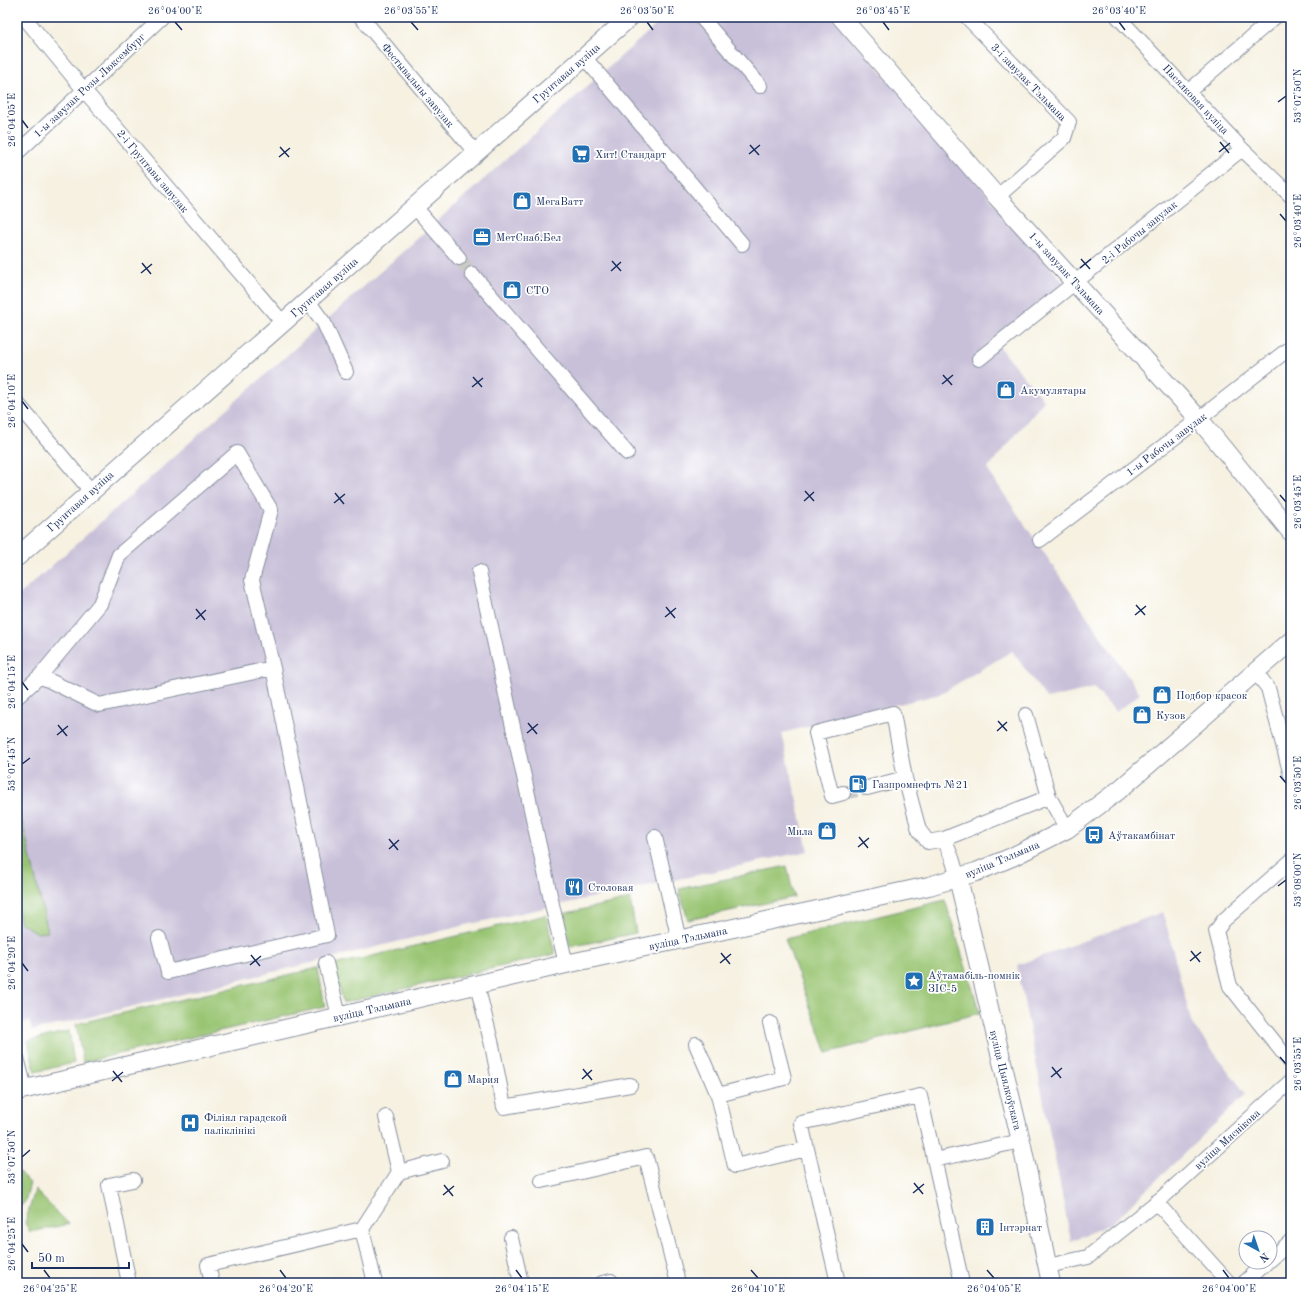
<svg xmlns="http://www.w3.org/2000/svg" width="1308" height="1300" viewBox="0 0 1308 1300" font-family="'Old Standard TT',serif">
	<rect width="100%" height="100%" fill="#fff"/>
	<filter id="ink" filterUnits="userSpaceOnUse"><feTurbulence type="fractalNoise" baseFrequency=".025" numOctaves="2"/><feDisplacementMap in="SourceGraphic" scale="8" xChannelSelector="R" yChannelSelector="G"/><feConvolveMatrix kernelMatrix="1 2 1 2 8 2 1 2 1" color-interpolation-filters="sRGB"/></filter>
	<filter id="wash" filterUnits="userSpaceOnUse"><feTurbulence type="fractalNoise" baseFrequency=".012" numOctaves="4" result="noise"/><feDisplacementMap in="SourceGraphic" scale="16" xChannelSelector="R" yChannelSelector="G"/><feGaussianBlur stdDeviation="0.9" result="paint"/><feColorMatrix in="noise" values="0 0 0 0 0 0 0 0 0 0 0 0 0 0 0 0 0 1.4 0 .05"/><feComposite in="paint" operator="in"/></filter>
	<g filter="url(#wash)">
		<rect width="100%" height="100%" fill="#f6f1e1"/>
		<!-- industrial -->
		<path fill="#c8bfd8" d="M665,17H834L1064,283L993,339L1044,401L987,469L1140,694L1116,712L1094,688L1047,699L1012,651L940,694L782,733L808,851L470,924L32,1031L29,1021L17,1024V597Z
			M1163,912L1192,1024L1246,1094L1112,1223L1071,1241L1017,965Z"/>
		<!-- green -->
		<path fill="#98c471" stroke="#5a7a68" d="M22,821L48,932L37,933L21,923L17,907V822Z
			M787,866L794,897L688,920L679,889Z
			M630,899L636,933L570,947L562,914Z
			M945,900L980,1013L827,1053L785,939Z
			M546,915L555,954L343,1003L334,965Z
			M318,968L325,1007L83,1062L76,1024Z
			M69,1031L74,1063L35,1072L28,1041Z
			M17,1170L30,1183L25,1202L22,1205L17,1206Z
			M35,1190L69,1224L30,1232L25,1223Z"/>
	</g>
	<g filter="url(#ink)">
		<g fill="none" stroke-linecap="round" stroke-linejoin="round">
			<!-- minor-tunnel -->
			<path stroke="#cacac7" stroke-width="14" stroke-dasharray="14 7" stroke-linecap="butt" d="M459,258L472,274
				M843,793L867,788"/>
			<defs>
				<path id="minor" d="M24,17L84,90L283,323
					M361,17L476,153
					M701,17L760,86
					M967,17L1069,122L1064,138L997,197
					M1118,17L1242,149L1291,196
					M584,57L742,244
					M1189,91L1275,17
					M17,153L162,17
					M415,207L459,258
					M472,274L627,453
					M308,301L324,323L346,372
					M979,359L1242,149
					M17,403L91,491
					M1040,540L1199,419L1291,347
					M479,572L553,909L566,964
					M1255,671L1268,688L1291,775
					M17,697L40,676L100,604L119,555L237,453L271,510L252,580L273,668L99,705L40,676
					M867,788L905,778
					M843,793L832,796L816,733L893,713L905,778L919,830L928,842L944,839L952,858L958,878
					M1049,797L1067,829
					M655,837L679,940
					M944,839L1049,797L1026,715
					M1291,861L1224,920L1216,931L1230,986L1291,1063
					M159,938L168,972L327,935L273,668
					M326,963L339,1016
					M477,985L492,1045L504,1107L630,1085
					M696,1044L718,1095L735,1166L807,1149
					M17,1058L25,1089
					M718,1095L784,1078L770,1023
					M934,1160L1021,1141
					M399,1172L442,1161
					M542,1181L646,1157L678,1283
					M1156,1202L1229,1283
					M362,1229L399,1172L386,1117
					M511,1238L521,1283
					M1270,1260L1291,1241
					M1048,1266L1088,1257L1163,1197L1291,1081
					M129,1283L109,1185L133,1180
					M212,1283L208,1265L362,1229L375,1283
					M602,1283L611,1281V1283
					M838,1283L801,1123L920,1096L962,1283
					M1244,1283L1267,1262"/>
				<path id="major" d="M841,17L997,197L1199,419L1291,532
					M17,557L630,17
					M958,878L1021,1141L1051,1283
					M17,1091L566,964L929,886L976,872L1012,857L1067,829L1119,790L1291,641"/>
			</defs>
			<!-- minor casing -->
			<use href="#minor" stroke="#8890a0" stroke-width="16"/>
			<!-- major casing -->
			<use href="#major" stroke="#8890a0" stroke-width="20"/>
			<!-- minor -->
			<use href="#minor" stroke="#fff" stroke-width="14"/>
			<!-- major -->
			<use href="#major" stroke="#fff" stroke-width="18"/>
		</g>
	</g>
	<!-- ticks -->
	<path fill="none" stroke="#1b2f5e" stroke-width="1.5" d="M175,22L182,30M411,22L418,30M647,22L653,30M883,22L889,30M1119,22L1125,30M1278,102L1286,96M22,120L28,128M1220,142L1229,153M750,145L759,155M280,147L289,157M1219,152L1230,143M749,154L760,145M279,157L290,148M1280,214L1286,221M1081,259L1090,269M612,261L621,271M142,263L151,274M1080,268L1091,259M611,271L621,262M141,273L152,264M943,375L952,385M473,377L482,387M942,384L953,375M472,387L483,378M22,401L28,409M805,491L814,501M335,493L344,504M1280,495L1286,502M804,501L814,492M334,503L345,494M1136,605L1145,615M666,607L675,618M196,609L205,620M1135,615L1146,606M665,617L676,608M196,619L206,610M22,682L28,690M998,721L1007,731M528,723L537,734M58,725L67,736M997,731L1007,722M527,733L538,724M57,735L68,726M22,764L30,758M1280,776L1286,783M859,837L868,848M389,839L398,850M858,847L869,838M389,849L399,840M1278,886L1286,880M1191,951L1200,962M721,953L730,964M251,955L260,966M1190,961L1201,952M22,963L28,971M720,963L731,954M250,965L261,956M1280,1057L1286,1064M1052,1067L1061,1078M583,1069L592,1080M113,1071L122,1082M1051,1077L1062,1068M582,1079L592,1070M112,1081L123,1072M22,1157L30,1150M914,1183L923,1194M444,1185L453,1196M913,1193L924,1184M443,1195L454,1186M22,1244L28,1252M44,1270L50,1278M280,1270L286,1278M516,1270L522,1278M751,1270L758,1278M987,1270L994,1278M1223,1270L1229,1278"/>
	<!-- icons -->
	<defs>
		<symbol id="supermarket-square" viewBox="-11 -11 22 22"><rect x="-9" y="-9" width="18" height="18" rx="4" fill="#1f6fb2" stroke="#fff"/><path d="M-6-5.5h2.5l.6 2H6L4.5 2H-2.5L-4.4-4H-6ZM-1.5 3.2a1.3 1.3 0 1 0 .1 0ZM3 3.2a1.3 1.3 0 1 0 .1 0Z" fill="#fff"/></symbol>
		<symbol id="shop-square" viewBox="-11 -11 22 22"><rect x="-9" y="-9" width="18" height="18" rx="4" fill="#1f6fb2" stroke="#fff"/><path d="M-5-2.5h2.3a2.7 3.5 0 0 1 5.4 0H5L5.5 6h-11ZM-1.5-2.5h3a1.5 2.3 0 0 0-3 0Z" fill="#fff"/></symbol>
		<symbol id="office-square" viewBox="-11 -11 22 22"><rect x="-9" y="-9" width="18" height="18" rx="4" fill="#1f6fb2" stroke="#fff"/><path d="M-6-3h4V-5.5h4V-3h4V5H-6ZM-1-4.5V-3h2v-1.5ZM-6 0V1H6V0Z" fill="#fff"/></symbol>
		<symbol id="fuel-square" viewBox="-11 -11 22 22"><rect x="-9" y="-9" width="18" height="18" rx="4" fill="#1f6fb2" stroke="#fff"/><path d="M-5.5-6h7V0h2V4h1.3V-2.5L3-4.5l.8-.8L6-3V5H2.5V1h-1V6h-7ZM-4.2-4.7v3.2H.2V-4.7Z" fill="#fff"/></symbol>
		<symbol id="bus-square" viewBox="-11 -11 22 22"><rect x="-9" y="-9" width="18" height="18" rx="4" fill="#1f6fb2" stroke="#fff"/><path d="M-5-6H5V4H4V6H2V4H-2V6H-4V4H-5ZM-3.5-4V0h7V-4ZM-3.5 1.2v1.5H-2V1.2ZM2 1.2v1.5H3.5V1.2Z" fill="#fff"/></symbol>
		<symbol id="restaurant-square" viewBox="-11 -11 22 22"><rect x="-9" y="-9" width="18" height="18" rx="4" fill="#1f6fb2" stroke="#fff"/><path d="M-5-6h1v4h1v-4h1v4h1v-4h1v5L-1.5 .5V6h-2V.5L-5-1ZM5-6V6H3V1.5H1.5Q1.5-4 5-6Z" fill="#fff"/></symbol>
		<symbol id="sight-square" viewBox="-11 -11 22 22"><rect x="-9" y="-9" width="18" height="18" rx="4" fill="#1f6fb2" stroke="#fff"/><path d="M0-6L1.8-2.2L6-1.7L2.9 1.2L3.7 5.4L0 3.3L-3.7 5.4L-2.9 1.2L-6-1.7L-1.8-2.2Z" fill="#fff"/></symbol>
		<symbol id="hospital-square" viewBox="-11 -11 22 22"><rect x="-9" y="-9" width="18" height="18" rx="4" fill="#1f6fb2" stroke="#fff"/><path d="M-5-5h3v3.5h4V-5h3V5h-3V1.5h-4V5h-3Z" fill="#fff"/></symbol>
		<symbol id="building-square" viewBox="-11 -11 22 22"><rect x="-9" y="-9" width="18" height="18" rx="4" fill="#1f6fb2" stroke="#fff"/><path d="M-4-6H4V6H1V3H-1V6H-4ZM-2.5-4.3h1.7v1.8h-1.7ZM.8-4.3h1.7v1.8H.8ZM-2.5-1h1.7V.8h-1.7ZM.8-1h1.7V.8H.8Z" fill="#fff"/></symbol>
	</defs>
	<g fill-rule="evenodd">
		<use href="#supermarket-square" x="570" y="143" width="22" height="22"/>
		<use href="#shop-square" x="511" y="190" width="22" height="22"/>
		<use href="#office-square" x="471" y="226" width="22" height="22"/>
		<use href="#shop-square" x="501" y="279" width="22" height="22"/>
		<use href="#shop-square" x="995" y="379" width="22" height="22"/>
		<use href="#shop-square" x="1151" y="684" width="22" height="22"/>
		<use href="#shop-square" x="1131" y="704" width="22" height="22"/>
		<use href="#fuel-square" x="847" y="773" width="22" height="22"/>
		<use href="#shop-square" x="816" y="820" width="22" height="22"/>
		<use href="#bus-square" x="1083" y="824" width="22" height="22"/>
		<use href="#restaurant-square" x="563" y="876" width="22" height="22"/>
		<use href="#sight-square" x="903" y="970" width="22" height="22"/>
		<use href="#shop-square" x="442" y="1068" width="22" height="22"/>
		<use href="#hospital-square" x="179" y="1112" width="22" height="22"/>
		<use href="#building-square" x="974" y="1216" width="22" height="22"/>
	</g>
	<g text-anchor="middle" stroke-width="3.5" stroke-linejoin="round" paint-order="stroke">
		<!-- street labels -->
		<g font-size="11" fill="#1b2f5e" stroke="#fff">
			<text transform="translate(566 73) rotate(-41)" y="4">Грунтавая вуліца</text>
			<text transform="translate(1029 82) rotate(46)" y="4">3-і завулак Тэльмана</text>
			<text transform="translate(89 85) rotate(-43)" y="4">1-ы завулак Розы Люксембург</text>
			<text transform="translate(418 85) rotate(50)" y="4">Фестывальны завулак</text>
			<text transform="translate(1196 99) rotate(47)" y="4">Пасялковая вуліца</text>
			<text transform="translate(153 171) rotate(50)" y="4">2-і Грунтавы завулак</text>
			<text transform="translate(1139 232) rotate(-39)" y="4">2-і Рабочы завулак</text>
			<text transform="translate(1067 273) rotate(48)" y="4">1-ы завулак Тэльмана</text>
			<text transform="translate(324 287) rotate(-41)" y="4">Грунтавая вуліца</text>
			<text transform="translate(1166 444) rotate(-37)" y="4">1-ы Рабочы завулак</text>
			<text transform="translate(80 501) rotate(-42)" y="4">Грунтавая вуліца</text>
			<text transform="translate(1002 859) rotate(-23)" y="4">вуліца Тэльмана</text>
			<text transform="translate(688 938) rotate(-12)" y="4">вуліца Тэльмана</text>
			<text transform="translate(372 1009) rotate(-13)" y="4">вуліца Тэльмана</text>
			<text transform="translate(1006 1080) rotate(76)" y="4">вуліца Цыялкоўскага</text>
			<text transform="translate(1227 1139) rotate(-42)" y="4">вуліца Мяснікова</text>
		</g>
		<!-- poi labels -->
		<g font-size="11" fill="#1b2f5e" stroke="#fff" text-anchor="start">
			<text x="595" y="158">Хит! Стандарт</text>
			<text x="536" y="205">МегаВатт</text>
			<text x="496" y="241">МетСнаб.Бел</text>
			<text x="526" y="294">СТО</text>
			<text x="1020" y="394">Акумулятары</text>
			<text x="1176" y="699">Подбор красок</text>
			<text x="1156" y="719">Кузов</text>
			<text x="872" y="788">Газпромнефть №21</text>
			<text x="813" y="835" text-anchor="end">Мила</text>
			<text x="1108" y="839">Аўтакамбінат</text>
			<text x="588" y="891">Столовая</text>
			<text x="928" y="979">Аўтамабіль-помнік<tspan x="928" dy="13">ЗІС-5</tspan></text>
			<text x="467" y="1083">Мария</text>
			<text x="204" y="1121">Філіял гарадской<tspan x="204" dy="13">паліклінікі</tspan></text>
			<text x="999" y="1231">Інтэрнат</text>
		</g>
	</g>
	<!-- margin -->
	<rect width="1308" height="1300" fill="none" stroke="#fff" stroke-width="44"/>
	<!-- north arrow -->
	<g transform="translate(1258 1250) rotate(140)"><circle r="19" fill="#ffffff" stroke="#a4acbf"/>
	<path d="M0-3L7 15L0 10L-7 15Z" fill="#1f6fb2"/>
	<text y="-6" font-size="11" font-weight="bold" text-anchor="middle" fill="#1b2f5e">N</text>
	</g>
	<!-- scale -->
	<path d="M32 1262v6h97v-6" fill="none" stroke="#1b2f5e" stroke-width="2"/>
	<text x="38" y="1262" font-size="12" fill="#1b2f5e" stroke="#ffffff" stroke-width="3" paint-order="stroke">50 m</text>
	<rect x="22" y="22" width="1264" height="1256" fill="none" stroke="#1b2f5e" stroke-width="1.5"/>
	<g font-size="10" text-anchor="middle" fill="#1b2f5e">
		<text x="175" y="14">26°04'00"E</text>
		<text x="411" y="14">26°03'55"E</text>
		<text x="647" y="14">26°03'50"E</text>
		<text x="883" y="14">26°03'45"E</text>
		<text x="1119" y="14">26°03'40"E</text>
		<text transform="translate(1297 96) rotate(-90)" y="4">53°07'50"N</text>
		<text transform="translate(11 120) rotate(-90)" y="4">26°04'05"E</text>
		<text transform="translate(1297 221) rotate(-90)" y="4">26°03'40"E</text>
		<text transform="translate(11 401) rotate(-90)" y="4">26°04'10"E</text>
		<text transform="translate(1297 502) rotate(-90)" y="4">26°03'45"E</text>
		<text transform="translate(11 682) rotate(-90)" y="4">26°04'15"E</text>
		<text transform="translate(11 764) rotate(-90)" y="4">53°07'45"N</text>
		<text transform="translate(1297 783) rotate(-90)" y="4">26°03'50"E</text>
		<text transform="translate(1297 880) rotate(-90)" y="4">53°08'00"N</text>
		<text transform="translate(11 963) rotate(-90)" y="4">26°04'20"E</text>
		<text transform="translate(1297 1064) rotate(-90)" y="4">26°03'55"E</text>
		<text transform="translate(11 1157) rotate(-90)" y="4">53°07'50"N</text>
		<text transform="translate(11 1244) rotate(-90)" y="4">26°04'25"E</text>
		<text x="50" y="1292">26°04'25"E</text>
		<text x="286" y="1292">26°04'20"E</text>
		<text x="522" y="1292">26°04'15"E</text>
		<text x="758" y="1292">26°04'10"E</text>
		<text x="994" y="1292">26°04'05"E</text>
		<text x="1229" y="1292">26°04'00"E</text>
	</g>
</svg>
